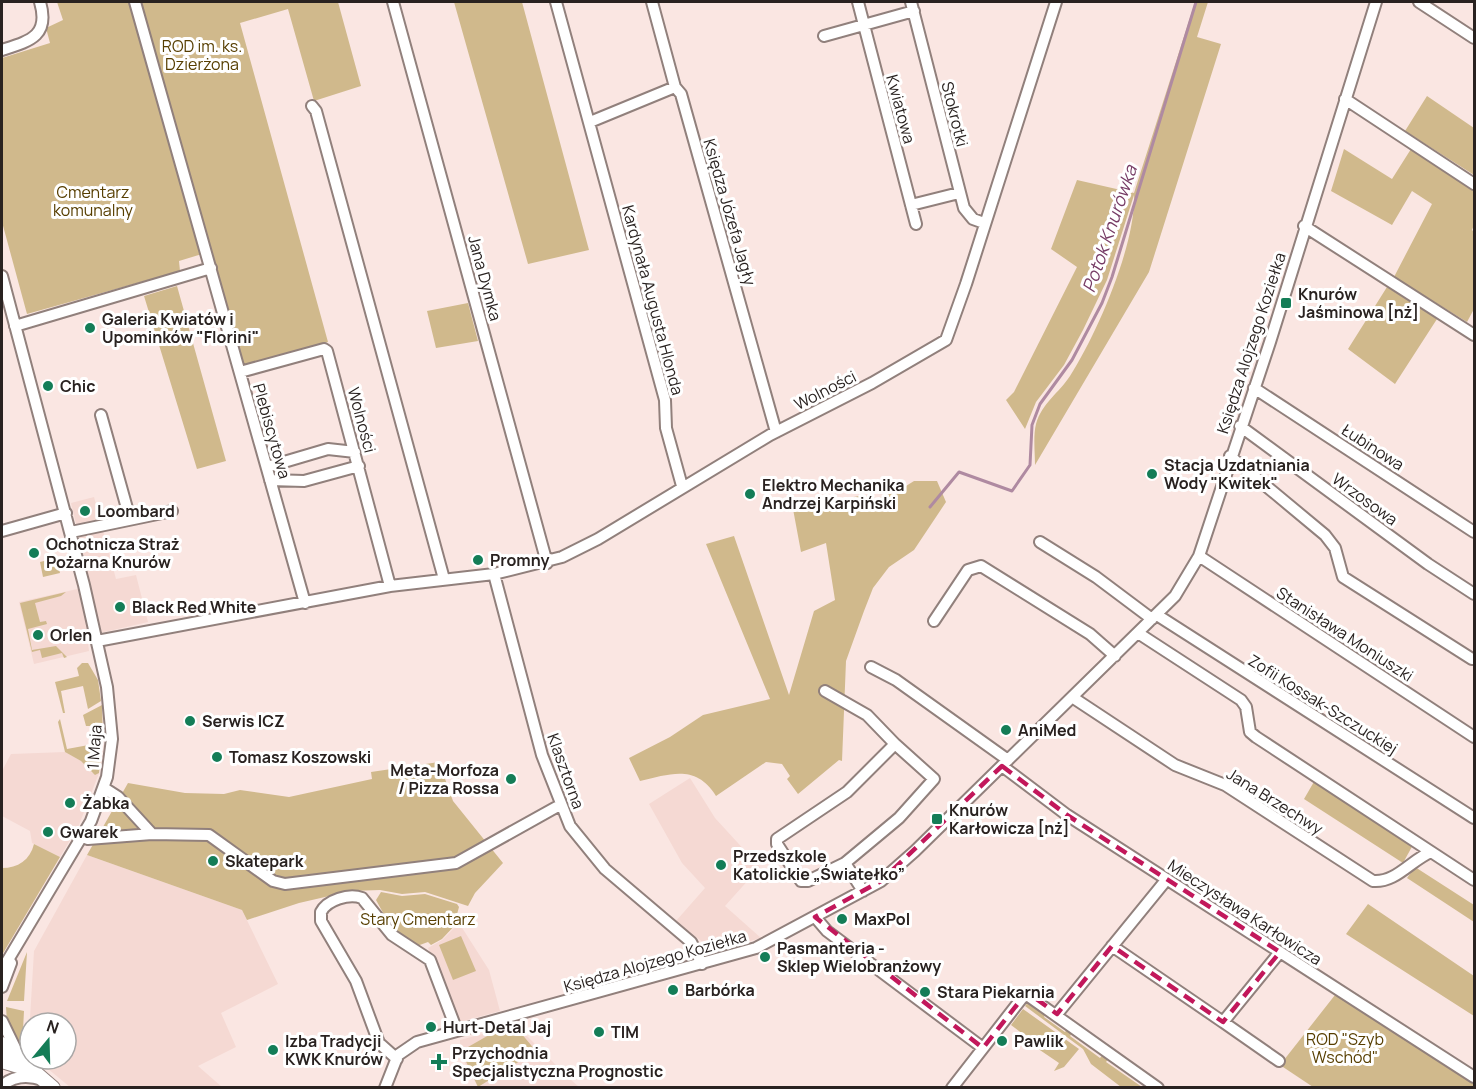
<svg xmlns="http://www.w3.org/2000/svg" width="1476" height="1089" viewBox="0 0 1476 1089" font-family="Manrope,sans-serif">
	<rect width="100%" height="100%" fill="#fae6e2"/>
	<!-- built -->
	<path fill="#f5d9d3" d="M94,497L116,579L136,575L148,622L87,636L89,651L34,664L19,602L91,586L71,503Z
		M65,752L85,763L92,773H99L79,825L60,857L32,843L30,831L2,816V771L11,754Z
		M690,778L715,818L760,867L725,906L761,938L714,951L676,921L705,888L682,863L649,804Z
		M87,855L242,910L278,984L221,1013L236,1047L198,1066L222,1087H70L36,1059H66V1023H30V1054L28,1052L34,951Z
		M459,923L489,970L500,1011L460,1022L428,948L442,940Z
		M516,1025L570,1079L579,1087H478L460,1054V1040Z"/>
	<!-- green -->
	<path fill="#d0b98c" d="M57,2H131L202,254L179,261L180,271L27,314L2,222V58L50,43L46,28L63,20Z
		M141,2H338L361,86L314,101L288,9L240,23L328,342L244,365Z
		M454,2H522L589,250L528,264Z
		M1195,2H1208L1197,37L1221,44L1149,272L1035,465C1035,453 1033,436 1036,424C1042,403 1059,393 1070,376C1097,334 1136,244 1134,195L1107,280L1083,330L1064,365L1036,402L1025,429L1006,400L1014,392L1077,267L1051,249L1077,180L1134,193Z
		M1427,96L1474,128V175L1405,131Z
		M1344,149L1392,179L1411,149L1474,191V225L1472,230L1474,232V309L1467,322L1394,277L1432,204L1412,191L1392,225L1331,191Z
		M177,286L226,461L197,469L144,296Z
		M1387,287L1437,319L1395,384L1348,349Z
		M468,303L478,341L436,348L427,311Z
		M914,481H937L946,502L914,550L889,567L873,588L864,611L846,661L842,761L839,760L798,794L787,779L790,776L782,764L766,762L716,796C696,764 671,774 640,781L629,758L670,737L703,715L770,699L706,544L734,536L789,695L814,611L835,600L826,543L801,552L793,509L859,496L873,500L898,491Z
		M56,558L60,573L43,577L40,562Z
		M66,592L61,596L35,603L40,622L46,621L47,624L28,629L32,650L56,646L67,657L64,658L62,653L42,658L40,650L32,652L20,603Z
		M82,663H88L98,680L101,701L88,709L83,686L61,691L65,713H63L55,682L79,676L77,668Z
		M102,705L103,738L99,773L95,775L81,761L65,752L58,722L60,719L67,749L94,744L90,726H86L83,715Z
		M439,762L453,801L503,863L475,893L468,906L425,892L402,894L380,890L351,891L299,903L247,920L242,910L87,855L128,783L185,793L224,794L240,790L289,797L372,779L371,772Z
		M1315,780L1414,843L1403,863L1304,799Z
		M34,844L60,857L2,955V868C18,868 30,860 34,844Z
		M1415,867L1474,905V922L1407,878Z
		M381,892L402,896L425,894L457,904L459,907L456,918L458,922L442,939L431,945L428,942L417,946C394,932 389,924 376,900Z
		M1368,904L1474,976V1016L1346,934Z
		M461,936L476,971L453,980L439,945Z
		M27,952L24,1001H7Z
		M1335,995L1474,1082V1087H1313L1280,1065Z
		M1029,1001L1047,1011L1044,1017L1065,1032L1069,1027L1074,1031L1070,1036L1100,1058L1104,1053L1110,1057L1106,1062L1142,1087H1121L1091,1064L1083,1049L1025,1006Z
		M6,1007L24,1011L22,1049L7,1022Z
		M1023,1009L1079,1049L1064,1067L1054,1071L1059,1063L1028,1042V1038L1011,1025Z
		M515,1026L536,1051L478,1087L461,1051L496,1031L498,1035Z"/>
	<g fill="none" stroke-linecap="round" stroke-linejoin="round">
		<!-- stream -->
		<path stroke="#af8aa1" stroke-width="3" d="M930,507L959,472L1012,491L1030,465L1032,425L1040,404L1072,360L1102,303L1112,277L1196,2"/>
		<defs>
			<path id="minor" d="M135,2L305,603
				M393,2L547,563
				M556,2L665,400L666,428L682,486
				M652,2L675,87L681,94L776,432
				M858,2L916,224
				M911,2L964,208L973,219L984,223
				M1419,2L1474,38
				M824,36L914,11
				M2,50C30,41 50,36 40,2
				M1345,99L1474,184
				M312,106L316,111L444,579
				M590,122L675,87
				M911,205L959,193
				M1304,226L1474,335
				M2,276L84,585L107,687L112,739L107,777L91,821L2,970
				M15,326L211,268
				M240,372L324,349L327,351L390,586
				M1254,388L1474,532
				M101,415L130,519
				M1240,426L1428,564L1474,594
				M1230,456L1325,535L1335,548L1343,577L1472,659
				M267,467L328,449L355,452
				M270,480L304,481L359,466
				M2,531L66,513
				M71,532L172,511
				M1040,542L1096,577L1152,619
				M1199,556L1474,737
				M494,574L542,755L570,826L605,869L691,942L702,964
				M1157,615L1474,818
				M934,621L968,570L981,566L1090,634L1115,656
				M1138,633L1241,700L1246,707L1250,732L1256,737L1474,880
				M97,641L390,586L494,574L562,557L598,539L770,435L872,383L946,340L966,284L1056,2
				M871,667L896,680L1008,760
				M825,691L867,715L895,744
				M1072,697L1175,765L1225,785L1373,881C1396,883 1411,860 1431,852
				M1002,766L1067,815L1474,1077
				M104,788L118,797L152,834L209,835L273,881L285,884L456,863L560,805
				M83,837L88,839L152,834
				M845,863L808,881H801L777,844V839L847,792L895,744L934,779L899,818L845,863L863,891
				M815,917L827,931L983,1048
				M1112,946L1223,1022L1280,952
				M2,987L11,963
				M1057,1014L1167,879
				M2,1021L18,1054
				M1223,1022L1279,1061
				M397,1059L379,1043L356,981L321,921V912C327,900 349,893 362,898L392,935L430,960L457,1031
				M2,1086C14,1075 28,1075 43,1080
				M385,1088L398,1055L417,1042L756,948L881,881L915,851L1175,596L1199,556L1270,342L1376,2
				M952,1088L1022,998L1027,995L1158,1088"/>
			<path id="major" d="M2,1044L53,1088
				M2,1061L25,1068"/>
		</defs>
		<!-- minor casing -->
		<use href="#minor" stroke="#91807c" stroke-width="14"/>
		<!-- major casing -->
		<use href="#major" stroke="#91807c" stroke-width="16"/>
		<!-- minor -->
		<use href="#minor" stroke="#fff" stroke-width="10"/>
		<!-- major -->
		<use href="#major" stroke="#fff" stroke-width="14"/>
	</g>
	<!-- marked area -->
	<path fill="none" stroke="#c2185b" stroke-width="4.5" stroke-dasharray="12 8" stroke-linejoin="round" d="M1002,766L1067,815L1280,952L1223,1022L1112,946L1057,1014L1027,992L983,1048L815,917L881,881Z"/>
	<!-- markers -->
	<g fill="#147d57" stroke="#fff" stroke-width="2">
		<rect x="1280" y="297" width="12" height="12" rx="3"/>
		<circle cx="90" cy="328" r="6"/>
		<circle cx="48" cy="386" r="6"/>
		<circle cx="1152" cy="474" r="6"/>
		<circle cx="750" cy="494" r="6"/>
		<circle cx="85" cy="511" r="6"/>
		<circle cx="34" cy="553" r="6"/>
		<circle cx="478" cy="560" r="6"/>
		<circle cx="120" cy="607" r="6"/>
		<circle cx="38" cy="635" r="6"/>
		<circle cx="190" cy="721" r="6"/>
		<circle cx="1006" cy="730" r="6"/>
		<circle cx="217" cy="757" r="6"/>
		<circle cx="511" cy="779" r="6"/>
		<circle cx="70" cy="803" r="6"/>
		<rect x="931" y="813" width="12" height="12" rx="3"/>
		<circle cx="48" cy="832" r="6"/>
		<circle cx="213" cy="861" r="6"/>
		<circle cx="721" cy="865" r="6"/>
		<circle cx="842" cy="919" r="6"/>
		<circle cx="765" cy="957" r="6"/>
		<circle cx="673" cy="990" r="6"/>
		<circle cx="925" cy="992" r="6"/>
		<circle cx="431" cy="1027" r="6"/>
		<circle cx="599" cy="1032" r="6"/>
		<circle cx="1002" cy="1041" r="6"/>
		<circle cx="273" cy="1050" r="6"/>
		<path d="M436 1053h6v6h6v6h-6v6h-6v-6h-6v-6h6z"/>
	</g>
	<g text-anchor="middle" stroke-width="6" stroke-linejoin="round" paint-order="stroke">
		<!-- park labels -->
		<g font-size="16" fill="#573e00" stroke="#fff">
			<text x="202" y="52">ROD im. ks.<tspan x="202" dy="18">Dzierżona</tspan></text>
			<text x="93" y="198">Cmentarz<tspan x="93" dy="18">komunalny</tspan></text>
			<text x="418" y="925">Stary Cmentarz</text>
			<text x="1345" y="1045">ROD "Szyb<tspan x="1345" dy="18">Wschód"</tspan></text>
		</g>
		<!-- street labels -->
		<g font-size="16" fill="#292220" stroke="#fff">
			<text transform="translate(901 109) rotate(75)" y="6">Kwiatowa</text>
			<text transform="translate(955 114) rotate(76)" y="6">Stokrotki</text>
			<text transform="translate(730 212) rotate(74)" y="6">Księdza Józefa Jagły</text>
			<text transform="translate(485 278) rotate(75)" y="6">Jana Dymka</text>
			<text transform="translate(653 300) rotate(75)" y="6">Kardynała Augusta Hlonda</text>
			<text transform="translate(1251 343) rotate(-72)" y="6">Księdza Alojzego Koziełka</text>
			<text transform="translate(825 390) rotate(-27)" y="6">Wolności</text>
			<text transform="translate(362 420) rotate(75)" y="6">Wolności</text>
			<text transform="translate(272 431) rotate(74)" y="6">Plebiscytowa</text>
			<text transform="translate(1373 447) rotate(33)" y="6">Łubinowa</text>
			<text transform="translate(1365 499) rotate(36)" y="6">Wrzosowa</text>
			<text transform="translate(1345 634) rotate(33)" y="6">Stanisława Moniuszki</text>
			<text transform="translate(1323 704) rotate(32)" y="6">Zofii Kossak-Szczuckiej</text>
			<text transform="translate(94 747) rotate(-86)" y="6">1 Maja</text>
			<text transform="translate(566 771) rotate(70)" y="6">Klasztorna</text>
			<text transform="translate(1275 801) rotate(32)" y="6">Jana Brzechwy</text>
			<text transform="translate(1245 912) rotate(33)" y="6">Mieczysława Karłowicza</text>
			<text transform="translate(655 961) rotate(-16)" y="6">Księdza Alojzego Koziełka</text>
		</g>
		<!-- poi labels -->
		<g font-size="16" font-weight="bold" fill="#292220" stroke="#fff" text-anchor="start">
			<text x="1298" y="300">Knurów<tspan x="1298" dy="18">Jaśminowa [nż]</tspan></text>
			<text x="102" y="325">Galeria Kwiatów i<tspan x="102" dy="18">Upominków "Florini"</tspan></text>
			<text x="60" y="392">Chic</text>
			<text x="1164" y="471">Stacja Uzdatniania<tspan x="1164" dy="18">Wody "Kwitek"</tspan></text>
			<text x="762" y="491">Elektro Mechanika<tspan x="762" dy="18">Andrzej Karpiński</tspan></text>
			<text x="97" y="517">Loombard</text>
			<text x="46" y="550">Ochotnicza Straż<tspan x="46" dy="18">Pożarna Knurów</tspan></text>
			<text x="490" y="566">Promny</text>
			<text x="132" y="613">Black Red White</text>
			<text x="50" y="641">Orlen</text>
			<text x="202" y="727">Serwis ICZ</text>
			<text x="1018" y="736">AniMed</text>
			<text x="229" y="763">Tomasz Koszowski</text>
			<text x="499" y="776" text-anchor="end">Meta-Morfoza<tspan x="499" dy="18">/ Pizza Rossa</tspan></text>
			<text x="82" y="809">Żabka</text>
			<text x="949" y="816">Knurów<tspan x="949" dy="18">Karłowicza [nż]</tspan></text>
			<text x="60" y="838">Gwarek</text>
			<text x="733" y="862">Przedszkole<tspan x="733" dy="18">Katolickie „Światełko”</tspan></text>
			<text x="225" y="867">Skatepark</text>
			<text x="854" y="925">MaxPol</text>
			<text x="777" y="954">Pasmanteria -<tspan x="777" dy="18">Sklep Wielobranżowy</tspan></text>
			<text x="685" y="996">Barbórka</text>
			<text x="937" y="998">Stara Piekarnia</text>
			<text x="443" y="1033">Hurt-Detal Jaj</text>
			<text x="611" y="1038">TIM</text>
			<text x="285" y="1047">Izba Tradycji<tspan x="285" dy="18">KWK Knurów</tspan></text>
			<text x="1014" y="1047">Pawlik</text>
			<text x="452" y="1059">Przychodnia<tspan x="452" dy="18">Specjalistyczna Prognostic</tspan></text>
		</g>
		<!-- water labels -->
		<g font-size="18" font-style="italic" fill="#763b65" stroke="#fff">
			<text transform="translate(1110 229) rotate(-71)" y="6">Potok Knurówka</text>
		</g>
	</g>
	<!-- border -->
	<rect width="1476" height="1089" fill="none" stroke="#292220" stroke-width="6"/>
	<!-- north arrow -->
	<g transform="translate(48 1041) rotate(19)"><circle r="28" fill="#ffffff" stroke="#a9a7a6" stroke-width="1.5"/>
	<path d="M0-4.5L10 22L0 15L-10 22Z" fill="#147d57"/>
	<text y="-9" font-size="16" font-weight="bold" text-anchor="middle" fill="#292220">N</text>
	</g>
</svg>
